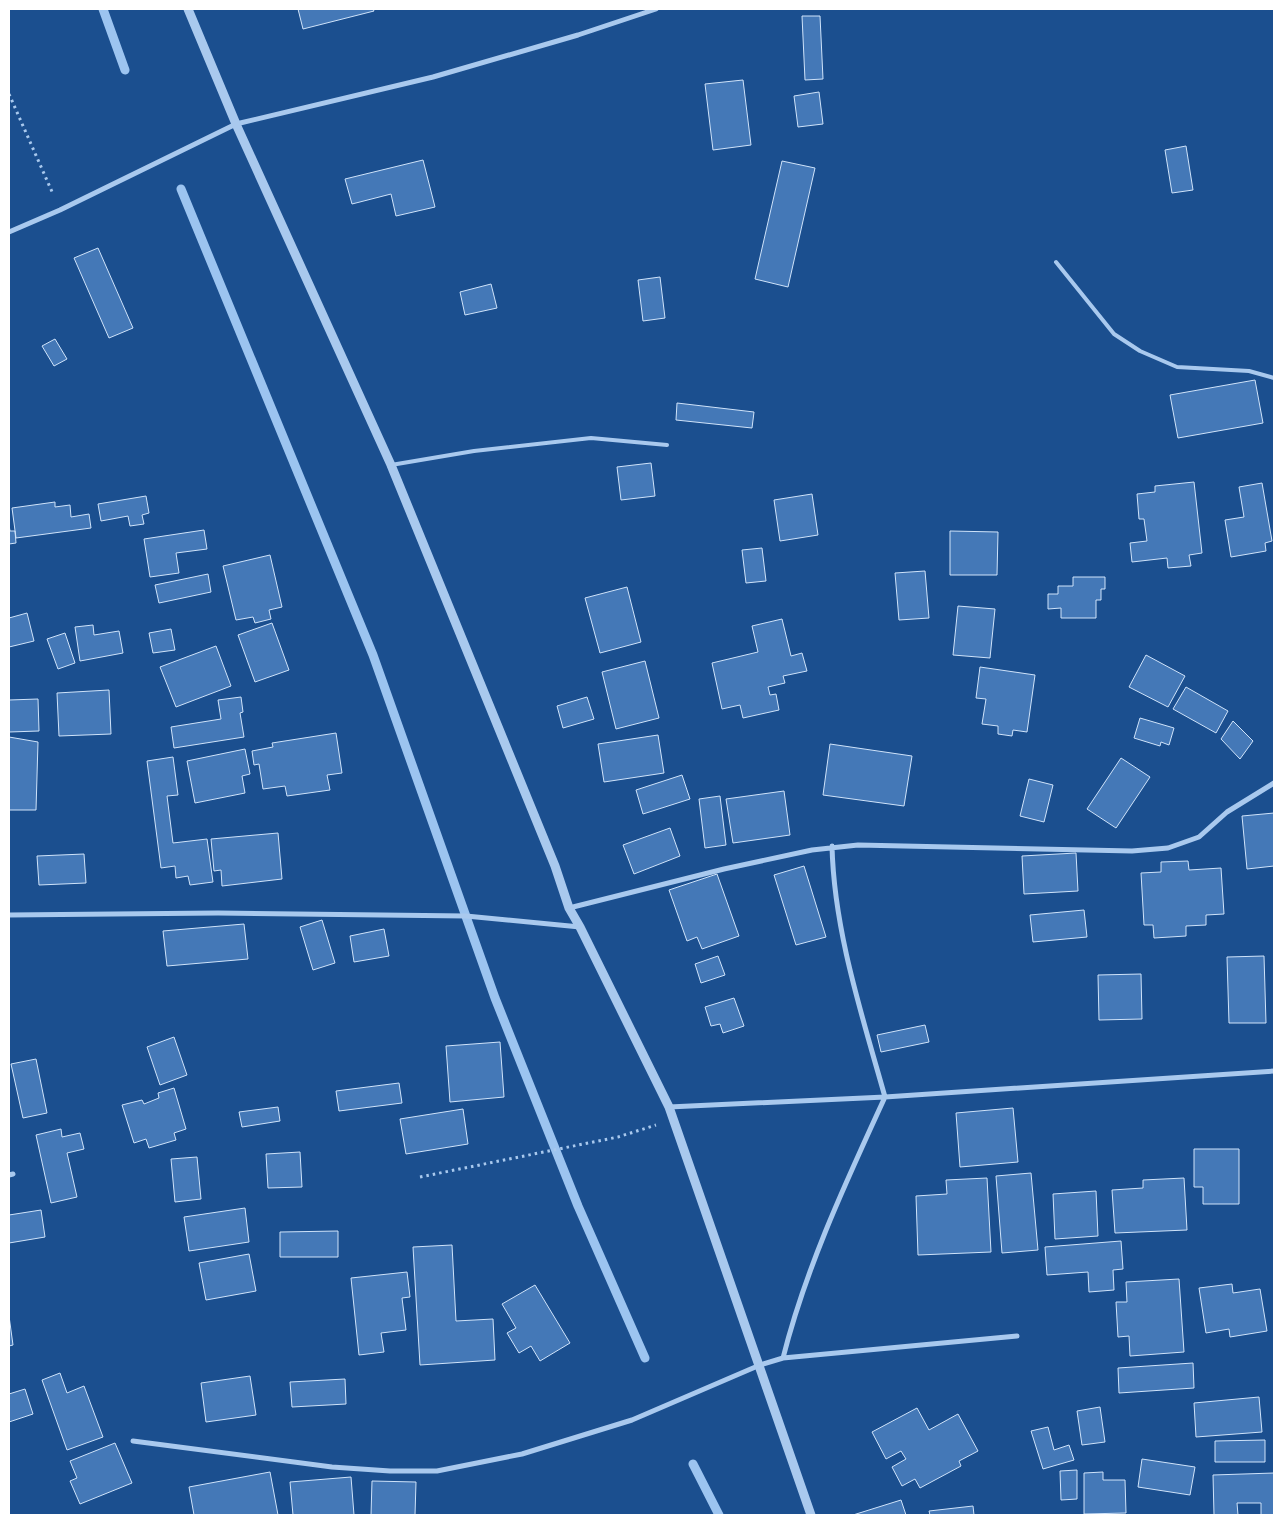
<svg xmlns="http://www.w3.org/2000/svg" width="1283" height="1524" viewBox="0 0 1283 1524" font-family="Signika,sans-serif">
	<rect width="100%" height="100%" fill="#1b4f8f"/>
	<g fill="none" stroke-linecap="round" stroke-linejoin="round">
		<!-- stream -->
		<path stroke="#9cc4f0" stroke-width="9" d="M103,9L125,70
			M181,189L373,655L495,998L578,1206L645,1358
			M693,1464L719,1515"/>
	</g>
	<!-- building -->
	<path fill="#4478b7" stroke="#cfe3fa" d="M298,9H373L374,11L303,29Z
		M802,16H820L823,79L805,80Z
		M743,80L751,145L713,150L705,84Z
		M819,92L823,124L798,127L794,96Z
		M1186,146L1193,190L1172,193L1165,150Z
		M423,160L435,207L396,216L391,194L352,204L345,179Z
		M782,161L815,168L788,287L755,279Z
		M98,248L133,328L109,338L74,258Z
		M660,277L665,318L643,321L638,280Z
		M491,284L497,308L465,315L460,292Z
		M55,339L67,359L54,366L42,346Z
		M1255,380L1263,423L1178,438L1170,395Z
		M677,403L754,412L752,428L676,420Z
		M651,463L655,496L621,500L617,467Z
		M1194,482L1202,553L1189,555L1191,566L1168,568L1167,558L1132,562L1130,543L1147,541L1144,519H1139L1137,494L1155,492V486Z
		M1262,483L1272,541L1265,543L1266,551L1231,557L1225,520L1244,517L1239,487Z
		M812,494L818,535L780,541L774,500Z
		M146,496L149,513L142,515L144,524L130,526L128,516L101,521L98,504Z
		M55,502V507L70,505L71,517L89,514L91,528L16,538L12,508Z
		M9,525L10,531H15L16,543L9,544Z
		M204,530L207,549L176,553L179,573L150,577L144,539Z
		M950,531L998,532L997,575H950Z
		M762,548L766,581L746,583L742,550Z
		M270,555L282,607L269,610L271,619L255,623L253,617L236,620L223,566Z
		M925,571L929,618L899,620L895,573Z
		M208,574L211,592L159,603L155,585Z
		M1073,577H1105V589H1101V600H1096V618H1061V608L1048,609V594H1058V586H1073Z
		M627,587L641,642L600,653L585,598Z
		M958,606L995,609L990,658L953,655Z
		M27,613L34,641L9,647V618Z
		M782,619L791,656L802,653L807,671L783,676L785,683L768,687L770,695L776,694L779,710L743,718L740,705L722,709L712,663L758,652L752,626Z
		M272,623L289,670L255,682L238,635Z
		M93,625L94,635L119,631L123,653L80,661L75,627Z
		M171,629L175,650L153,653L149,633Z
		M65,633L75,663L58,669L47,639Z
		M216,646L231,686L176,707L160,667Z
		M1146,655L1185,676L1168,707L1129,687Z
		M645,661L659,718L616,729L602,672Z
		M980,667L1035,675L1027,732L1013,730L1012,736L998,734V726L982,724L986,699L976,698Z
		M1186,687L1228,711L1216,733L1173,709Z
		M109,690L111,734L59,736L57,693Z
		M241,697L243,712L240,713L244,737L174,748L171,727L221,719L218,700Z
		M587,697L594,719L563,728L557,706Z
		M38,699L39,731L9,732V700Z
		M1140,718L1174,728L1169,745L1161,742L1160,746L1134,738Z
		M1233,721L1253,741L1240,759L1221,739Z
		M336,733L342,773L327,775L330,790L287,796L285,786L263,789L259,764L254,765L252,751L273,747L272,743Z
		M658,735L664,773L604,782L598,744Z
		M9,737L38,742L36,810H9Z
		M830,744L912,756L904,806L823,795Z
		M245,749L250,774L242,776L245,793L195,803L187,761Z
		M173,757L178,795L167,796L173,843L207,839L213,882L190,885L188,876L176,878L175,866L161,868L147,761Z
		M1121,758L1150,777L1116,828L1087,809Z
		M682,775L690,799L643,814L636,790Z
		M1029,779L1053,785L1044,822L1020,816Z
		M784,791L790,835L733,843L726,799Z
		M720,796L726,845L705,848L699,799Z
		M1274,813V866L1247,869L1242,816Z
		M670,828L680,856L634,874L623,845Z
		M278,833L282,879L222,886L221,870L214,871L211,839Z
		M1076,853L1078,891L1024,894L1022,856Z
		M84,854L86,883L39,885L37,856Z
		M1188,861L1189,870L1221,868L1224,914L1206,915V925L1186,926V936L1154,938L1153,925H1144L1141,873L1161,872V862Z
		M804,866L826,937L796,945L774,875Z
		M717,874L739,936L702,949L697,937L687,941L669,890Z
		M1084,910L1087,937L1033,942L1030,915Z
		M322,920L335,963L313,970L300,927Z
		M244,924L248,959L167,966L163,931Z
		M384,929L389,956L354,962L350,936Z
		M718,956L725,975L701,983L695,964Z
		M1264,956L1266,1023H1229L1227,957Z
		M1141,974L1142,1019L1099,1020L1098,975Z
		M734,998L744,1026L723,1033L720,1024L711,1026L705,1007Z
		M925,1025L929,1042L881,1052L877,1035Z
		M174,1037L187,1075L160,1085L147,1047Z
		M500,1042L504,1097L450,1102L446,1046Z
		M36,1059L47,1113L23,1118L11,1064Z
		M399,1083L402,1103L339,1111L336,1091Z
		M174,1088L186,1129L174,1133L176,1140L149,1148L146,1139L134,1143L122,1105L142,1100L144,1104L159,1098L158,1093Z
		M278,1107L280,1121L242,1127L239,1112Z
		M1013,1108L1018,1162L960,1167L956,1113Z
		M463,1109L468,1144L406,1154L400,1119Z
		M61,1129L62,1137L80,1133L84,1149L67,1153L77,1197L51,1203L36,1135Z
		M1194,1149H1239V1204H1203V1187H1194Z
		M300,1152L302,1187L268,1188L266,1154Z
		M197,1157L201,1199L175,1202L171,1159Z
		M1031,1173L1038,1250L1002,1253L996,1176Z
		M987,1178L991,1252L918,1255L916,1196L947,1194L946,1180Z
		M1184,1178L1187,1230L1115,1233L1112,1190L1143,1188V1180Z
		M1096,1191L1098,1236L1055,1239L1053,1194Z
		M245,1208L249,1242L189,1251L184,1217Z
		M41,1210L45,1237L9,1243V1215Z
		M338,1231V1257H280V1232Z
		M1121,1241L1123,1269L1113,1270L1114,1290L1089,1292L1088,1272L1047,1275L1045,1247Z
		M452,1245L456,1321L493,1319L495,1360L420,1365L413,1247Z
		M249,1254L256,1291L206,1300L199,1263Z
		M407,1272L410,1297L402,1298L406,1330L381,1333L384,1352L359,1355L351,1278Z
		M1179,1279L1184,1352L1130,1356L1129,1336L1118,1337L1116,1302H1127L1126,1282Z
		M1232,1284L1233,1293L1260,1289L1267,1331L1230,1337L1229,1329L1206,1333L1199,1288Z
		M535,1285L570,1343L540,1361L531,1346L519,1353L507,1333L516,1328L502,1304Z
		M9,1316L13,1345L9,1346Z
		M1193,1363L1194,1388L1119,1393L1118,1368Z
		M60,1373L67,1393L84,1386L103,1437L67,1450L42,1380Z
		M250,1376L256,1415L206,1422L201,1383Z
		M345,1379L346,1404L292,1407L290,1382Z
		M25,1389L33,1414L9,1422V1394Z
		M1259,1397L1262,1432L1196,1437L1194,1403Z
		M1100,1407L1105,1442L1082,1445L1077,1411Z
		M917,1408L929,1430L958,1414L978,1451L959,1461L961,1466L920,1488L915,1479L902,1486L892,1467L906,1459L901,1451L886,1459L872,1432Z
		M1048,1427L1054,1450L1069,1445L1074,1460L1043,1469L1031,1431Z
		M1265,1440V1462H1215V1441Z
		M115,1443L132,1483L80,1504L70,1481L77,1478L70,1461Z
		M1142,1459L1195,1467L1190,1495L1138,1487Z
		M1077,1470V1499L1061,1500L1060,1471Z
		M270,1472L278,1515H194L189,1487Z
		M1103,1472V1480H1125L1126,1513L1084,1514V1473Z
		M1274,1473V1515H1261V1503H1237L1238,1515H1214L1213,1475Z
		M351,1477L354,1515H293L290,1482Z
		M372,1481L416,1482L415,1515H371Z
		M901,1500L906,1515H853Z
		M973,1506L974,1515H930L929,1511Z"/>
	<g fill="none" stroke-linecap="round" stroke-linejoin="round">
		<!-- path -->
		<path stroke="#a9c9ee" stroke-width="3" stroke-dasharray="2.5 4" stroke-linecap="butt" d="M9,94L53,194
			M420,1177L618,1137L656,1125"/>
		<!-- service -->
		<path stroke="#a9c9ee" stroke-width="4" d="M1056,262L1114,334L1140,351L1177,367L1249,371L1274,378
			M391,465L474,451L591,438L667,445"/>
		<!-- minor -->
		<path stroke="#a9c9ee" stroke-width="5" d="M9,232L60,210L236,124L433,77L578,35L656,9
			M569,908L724,869L812,850L858,845L1132,851L1168,848L1199,837L1227,812L1274,783
			M9,915L218,913L466,916L580,927
			M669,1107L885,1097L1274,1071
			M9,1175L13,1174
			M783,1358C806,1267 846,1182 885,1097C862,1015 834,931 832,846
			M133,1441L332,1467L390,1471H437L522,1454L632,1420L760,1365L783,1358L1017,1336"/>
		<!-- tertiary -->
		<path stroke="#a9c9ee" stroke-width="9" d="M188,9L236,124L391,465L555,866L569,908L580,927L669,1107L811,1515"/>
	</g>
	<!-- border -->
	<rect width="1283" height="1524" fill="none" stroke="#ffffff" stroke-width="20"/>
</svg>
